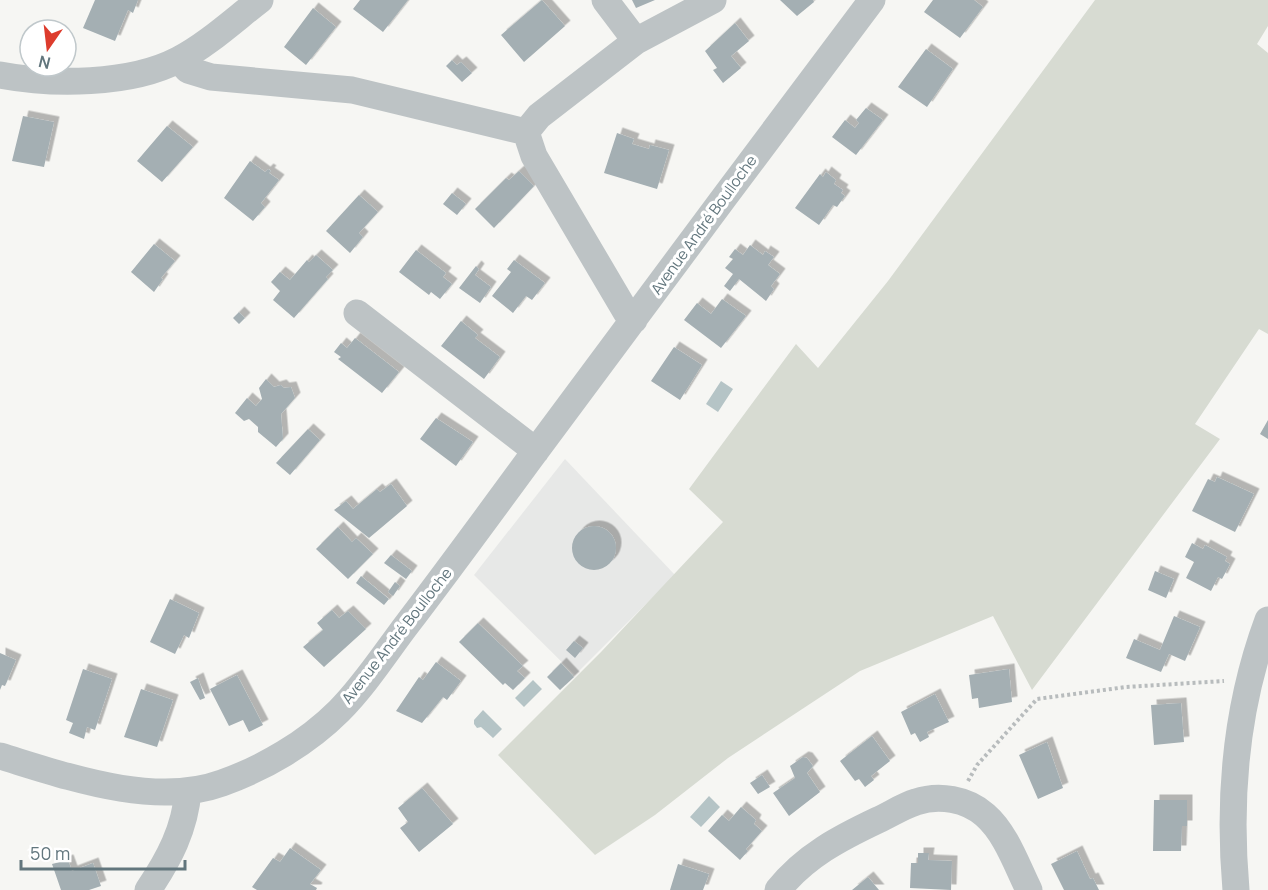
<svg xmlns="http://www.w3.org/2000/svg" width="1268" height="890" viewBox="0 0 1268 890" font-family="Manrope,sans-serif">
	<defs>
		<filter id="shadow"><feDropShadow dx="5.5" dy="-5.5" stdDeviation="0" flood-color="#0004"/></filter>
	</defs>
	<rect width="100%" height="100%" fill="#f6f6f3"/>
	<!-- built -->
	<path fill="#e7e8e7" d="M565,459L675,575L575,675L474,575Z"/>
	<!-- green -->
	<path fill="#d7dbd2" d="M1095,0H1268V26L1257,44L1268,53V334L1259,329L1195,424L1220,439L1032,690L993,616L860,671L728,758L655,815L595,855L498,755L601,652L723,522L689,489L796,344L818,368L888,281Z"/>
	<!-- water -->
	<path fill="#b5c4c6" d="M721,381L733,389L718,412L706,404Z
		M533,680L542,689L524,707L515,698Z
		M483,710L502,729L493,738L481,727L477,728L474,724V720Z
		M709,796L720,807L701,827L690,817Z"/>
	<!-- building -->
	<path fill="#a4afb3" filter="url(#shadow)" d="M95,0H138L133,13L128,10L115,41L83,28Z
		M360,0H408L383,32L353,9Z
		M542,0L565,26L524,62L501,35Z
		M632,0H655L636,8Z
		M780,0H813L814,2L797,16Z
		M933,0H974L983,7L960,38L924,12Z
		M313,8L336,27L306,65L284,47Z
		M735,23L749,41L731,56L741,68L723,83L713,70L717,68L705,51Z
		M926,49L953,69L927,107L898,87Z
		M452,60L457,65L461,62L472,73L462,82L446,66Z
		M866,108L883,120L856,155L832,137L845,120L855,128L859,123L856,120Z
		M23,116L54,122L44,167L12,161Z
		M167,126L193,147L162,182L137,161Z
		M617,133L634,139L632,144L649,149L650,145L669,150L657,189L604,173Z
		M250,161L265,172L268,169L271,171L269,173L279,180L261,203L265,207L253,221L224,198Z
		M519,171L534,186L494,228L475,209L506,178L509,180Z
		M826,172L836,180L834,184L843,190L841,193L845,196L837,207L833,205L819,225L795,208L820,174L823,177Z
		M452,193L466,204L457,215L443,204Z
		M359,195L378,212L359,233L363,237L350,253L326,231Z
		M154,244L175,261L161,278L163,279L154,292L131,272Z
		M750,245L763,255L765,251L774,257L768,265L780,274L771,286L774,289L766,301L739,279L730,291L724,286L733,274L725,268L733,259L729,257L735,249L743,255Z
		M416,250L446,273L443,277L452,284L440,299L431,292L429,295L399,272Z
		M316,255L333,270L326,277L328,279L294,318L273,300L280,291L271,282L280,272L290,280L307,260L309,262Z
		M514,260L545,283L532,300L526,296L513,313L492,296L511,272L507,269Z
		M476,266L479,269L475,275L491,287L480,303L459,288Z
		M722,299L746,316L721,348L684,320L697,303L711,314Z
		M239,312L245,318L239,324L233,318Z
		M461,321L478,335L475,338L500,357L484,379L441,346Z
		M355,338L399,372L382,393L338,359L341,357L334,352L341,343L347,348Z
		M674,347L702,365L680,400L651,381Z
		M266,379L274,387L281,385L284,388L291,387L295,398L281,414L283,439L276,447L258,432V427L249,419L244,421L235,413L247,398L256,406L262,399L259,388Z
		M436,418L473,442L456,466L420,439Z
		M1268,420V439L1260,434Z
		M308,429L320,440L290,475L276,463Z
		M1217,477L1254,494L1235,532L1192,511L1208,479L1215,482Z
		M391,484L407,506L369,538L334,510L346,501L353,509L377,489L380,492Z
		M572 548a22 22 0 1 1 44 0a22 22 0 1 1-44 0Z
		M338,527L352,542L356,538L373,554L348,579L316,549Z
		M1192,543L1203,549L1205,545L1227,557L1225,561L1230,564L1222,579L1218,577L1211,591L1186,578L1194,562L1185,557Z
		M391,555L412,571L406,579L384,563Z
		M1155,571L1174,579L1166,598L1148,590Z
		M361,576L389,599L384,605L356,583Z
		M395,582L400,586L393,596L388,592Z
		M170,599L199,613L189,638L184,635L175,654L150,642Z
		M332,610L339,618L348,611L366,629L324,667L303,647L323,630L317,623Z
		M1174,616L1200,627L1185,661L1169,654L1161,672L1126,658L1134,639L1160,650Z
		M478,623L523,666L517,671L525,678L513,690L505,683L503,685L459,642Z
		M574,641L583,648L575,658L566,650Z
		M0,653L16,660L5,686L2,685L0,690Z
		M436,662L461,681L447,700L443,697L422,723L396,711L419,677L423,680Z
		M561,663L574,677L560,690L547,677Z
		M83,669L112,679L95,730L87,727L84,739L69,733L73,723L66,720Z
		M1009,669L1012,702L979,708L978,698L972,699L969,675Z
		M237,675L263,725L249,732L243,720L229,726L210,689Z
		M198,678L205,698L200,700L190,682Z
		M141,689L173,700L157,747L124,737Z
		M935,694L949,722L927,732L929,737L920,742L915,733L911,735L901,712Z
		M1181,703L1184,742L1154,745L1151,705Z
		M872,736L890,761L871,776L874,780L865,787L859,779L855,781L840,761Z
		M1047,742L1063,788L1038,799L1019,755Z
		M803,757L807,758L813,766L807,773L820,792L789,816L773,793L795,778L790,766Z
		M762,775L770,787L758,794L750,783Z
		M422,788L453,824L419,852L400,828L408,822L398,808Z
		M1154,800H1187V826H1182L1181,851H1153Z
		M741,807L756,820L754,824L762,831L746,849L748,851L740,860L708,831L722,815L729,821Z
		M290,848L321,870L310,884L317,888L316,890H257L252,887L273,858L280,862Z
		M1077,851L1090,879L1093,878L1099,890H1064L1051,864Z
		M918,853H929L928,860L952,861L951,890L910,888L911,863H918Z
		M68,860L72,871L93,863L101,886L89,890H61L52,864Z
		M678,864L709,874L703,890H670Z
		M868,877L879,890H852Z"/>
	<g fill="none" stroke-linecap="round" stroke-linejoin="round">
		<!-- path -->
		<path stroke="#b8bcbd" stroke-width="4" stroke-dasharray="3 3" stroke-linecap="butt" d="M968,781L977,765L1037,699L1126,687L1224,681"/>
		<!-- minor -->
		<path stroke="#bdc3c5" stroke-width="27" d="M605,0L636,41
			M179,60L188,70L211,77L352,90L526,132
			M0,75C52,85 130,85 178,60C207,45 234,20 260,0
			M526,132L539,116L636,41L713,0
			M526,132L534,156L626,312L634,320
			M357,313L536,451
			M0,756C66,776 154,808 222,783C264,768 307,743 339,711C364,686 384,655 405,627C447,572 488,516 529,460C643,306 757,153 872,0
			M148,890C169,859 185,829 188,791
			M778,890C805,856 840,838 878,820C891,814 903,806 916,802C939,794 967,799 985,815C1006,833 1017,866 1029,890
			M1236,890C1228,799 1236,706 1268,620"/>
	</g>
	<g text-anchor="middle" stroke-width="6" stroke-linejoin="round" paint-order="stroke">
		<!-- street labels -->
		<g font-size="15" fill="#62767d" stroke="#fff">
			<text transform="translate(704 225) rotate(-54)" y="5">Avenue André Boulloche</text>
			<text transform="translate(397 636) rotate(-52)" y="5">Avenue André Boulloche</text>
		</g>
	</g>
	<!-- north arrow -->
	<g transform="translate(48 48) rotate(194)"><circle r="28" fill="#ffffff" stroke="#c0c8cb" stroke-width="1.5"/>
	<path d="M0-4.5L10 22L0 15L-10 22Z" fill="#dd3c2d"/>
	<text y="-9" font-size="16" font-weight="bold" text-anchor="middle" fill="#62767d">N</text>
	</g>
	<!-- scale -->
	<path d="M21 860v9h164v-9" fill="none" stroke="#62767d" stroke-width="3"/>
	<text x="30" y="860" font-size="18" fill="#62767d" stroke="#ffffff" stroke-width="4.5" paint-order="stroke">50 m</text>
</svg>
